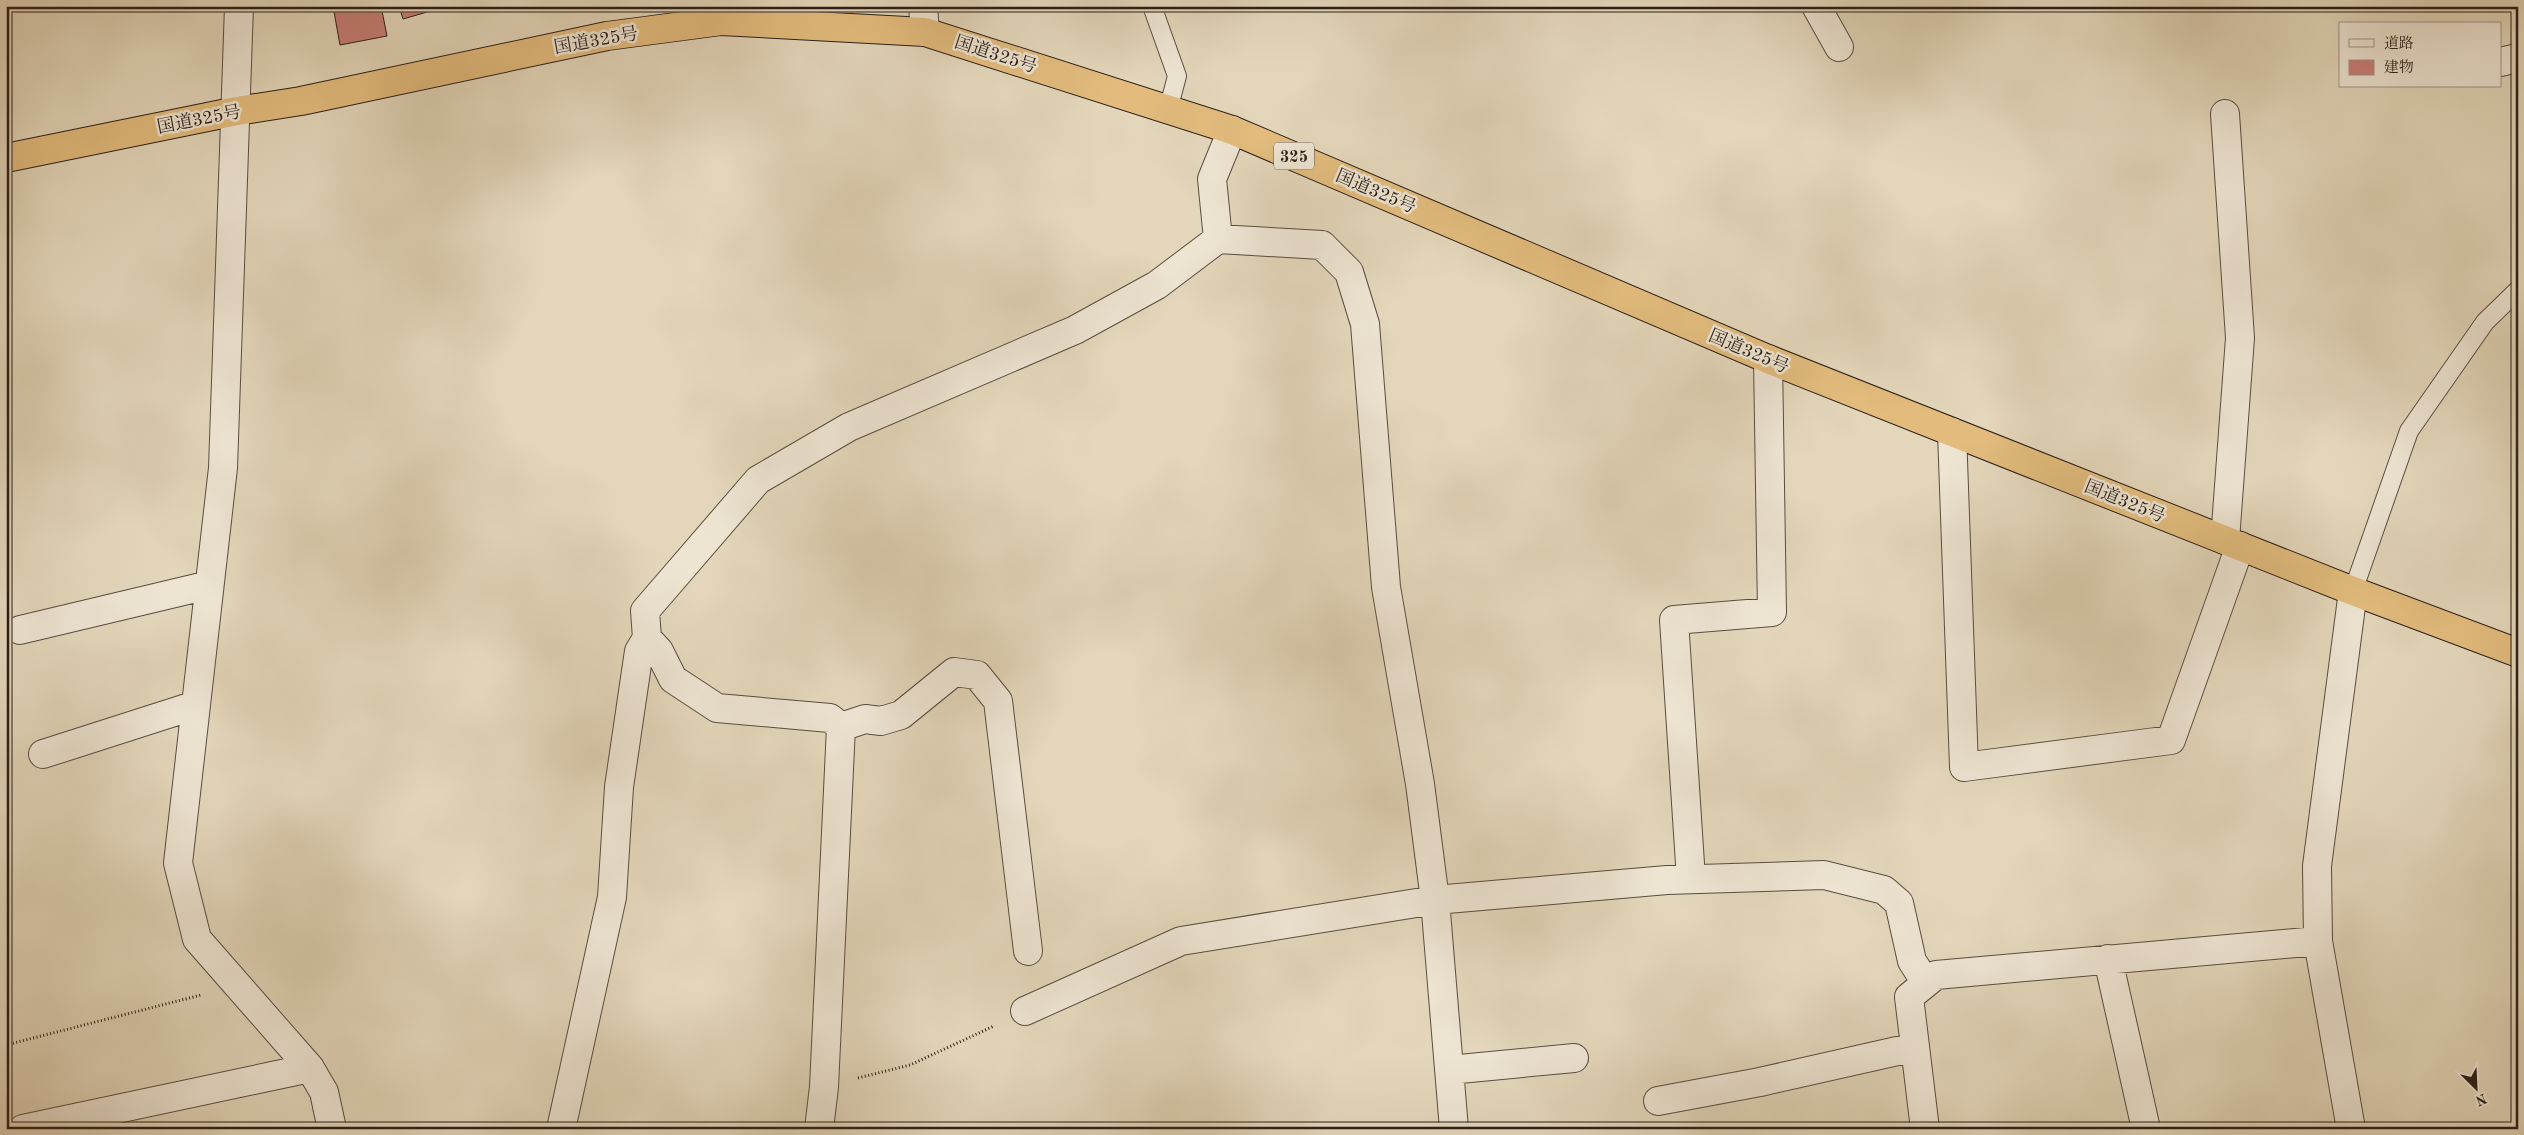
<svg xmlns="http://www.w3.org/2000/svg" width="2524" height="1135" viewBox="0 0 2524 1135" font-family="'Old Standard TT','Noto Serif JP',serif">
	<rect width="100%" height="100%" fill="#e3d6ba"/>
	<filter id="stains"><feTurbulence type="fractalNoise" baseFrequency=".004" numOctaves="4"/><feColorMatrix values="0 0 0 0 .2 0 0 0 0 .09 0 0 0 0 .02 0 0 0 .5 -.17"/></filter>
	<radialGradient id="worn" r=".72"><stop offset=".6" stop-color="#630" stop-opacity="0"/><stop offset="1" stop-color="#630" stop-opacity=".3"/></radialGradient>
	<!-- building -->
	<path fill="#c97e77" stroke="#2b1f19" d="M333,6H381L387,36L340,45Z
		M399,6H448L403,19Z"/>
	<g fill="none" stroke-linecap="round" stroke-linejoin="round">
		<defs>
			<path id="lane" d="M1152,6L1177,76L1168,110
				M2353,591L2409,431L2485,322L2518,290"/>
			<path id="street" d="M239,6L223,468L178,863L197,939L310,1068L324,1092L332,1129
				M923,6L925,32
				M1816,6L1839,47
				M2500,62L2518,58
				M2225,114L2240,338L2225,540
				M1218,239L1322,245L1349,272L1365,324L1386,587L1420,784L1435,900L1454,1129
				M1952,432L1964,767L2171,740L2240,546
				M20,630L209,585
				M841,727L830,718L717,708L673,679L659,651L647,638L645,611L758,480L849,427L1075,330L1157,285L1218,239L1212,179L1232,130
				M841,727L865,719L881,721L901,715L954,672L977,675L998,701L1028,951
				M43,754L196,705
				M1691,879L1674,620L1772,612L1768,359
				M2108,959L2146,1129
				M1025,1011L1181,941L1435,900L1667,880L1824,875L1884,890L1899,903L1912,961L1926,983
				M1449,1070L1574,1058
				M1658,1101L1760,1082L1915,1047
				M23,1129L310,1068
				M561,1129L612,897L619,787L639,651L647,638
				M819,1129L824,1087L841,727
				M1925,1129L1909,997L1936,975L2318,941
				M2351,1129L2318,941L2317,866L2353,591"/>
			<path id="secondary" d="M721,21L751,6"/>
			<path id="highway" d="M6,158L237,111L301,101L607,36L721,21L925,32L1232,130L1768,359L2353,591L2518,653"/>
		</defs>
		<!-- lane casing -->
		<use href="#lane" stroke="#594d41" stroke-width="20"/>
		<!-- street casing -->
		<use href="#street" stroke="#594d41" stroke-width="30"/>
		<!-- secondary casing -->
		<use href="#secondary" stroke="#2b1f19" stroke-width="30"/>
		<!-- highway casing -->
		<use href="#highway" stroke="#2b1f19" stroke-width="30"/>
		<!-- path -->
		<path stroke="#2b1f19" stroke-width="3" stroke-dasharray="1 2.5" stroke-linecap="butt" d="M6,1045L201,995
			M858,1078L910,1065L994,1026"/>
		<!-- lane -->
		<use href="#lane" stroke="#ede4d2" stroke-width="18"/>
		<!-- street -->
		<use href="#street" stroke="#ede4d2" stroke-width="28"/>
		<!-- secondary -->
		<use href="#secondary" stroke="#ede4d2" stroke-width="28"/>
		<!-- highway -->
		<use href="#highway" stroke="#e2bb7d" stroke-width="28"/>
	</g>
	<g text-anchor="middle" stroke-width="5" stroke-linejoin="round" paint-order="stroke">
		<!-- shield labels -->
		<rect fill="#ede4d2" stroke="#655a50" stroke-width="1" x="1274" y="142.5" width="40" height="27" rx="4"/>
		<g font-size="16" font-weight="bold" fill="#2b1f19">
			<text x="1294" y="162">325</text>
		</g>
		<!-- street labels -->
		<g font-size="18" fill="#2b1f19" stroke="#ede4d2">
			<text transform="translate(596 40) rotate(-10)" y="6">国道325号</text>
			<text transform="translate(996 54) rotate(18)" y="6">国道325号</text>
			<text transform="translate(199 119) rotate(-11)" y="6">国道325号</text>
			<text transform="translate(1376 191) rotate(23)" y="6">国道325号</text>
			<text transform="translate(1749 351) rotate(23)" y="6">国道325号</text>
			<text transform="translate(2125 501) rotate(22)" y="6">国道325号</text>
		</g>
	</g>
	<!-- margin -->
	<rect width="2524" height="1135" fill="none" stroke="#e3d6ba" stroke-width="25"/>
	<rect x="8" y="8" width="2509" height="1120" fill="none" stroke="#2b1f19" stroke-width="2.5"/>
	<rect x="12" y="12" width="2499" height="1110" fill="none" stroke="#2b1f19"/>
	<!-- legend -->
	<rect x="2339" y="22" width="162" height="65" fill="#ede4d2" stroke="#9f9588"/>
	<rect x="2349" y="39" width="25" height="8" fill="#ede4d2" stroke="#9f9588"/>
	<text x="2384" y="48" font-size="15" fill="#2b1f19">道路</text>
	<rect x="2349" y="60" width="25" height="15" fill="#c97e77" stroke="#9f9588"/>
	<text x="2384" y="72" font-size="15" fill="#2b1f19">建物</text>
	<!-- north arrow -->
	<g transform="translate(2476 1088) rotate(156)" stroke="#ede4d2" stroke-width="4" paint-order="stroke">
	<path d="M0-4L9 19L0 12L-9 19Z" fill="#2b1f19"/>
	<text y="-8" font-size="14" font-weight="bold" text-anchor="middle" fill="#2b1f19">N</text>
	</g>
	<rect width="100%" height="100%" filter="url(#stains)"/>
	<rect width="100%" height="100%" fill="url(#worn)"/>
</svg>
